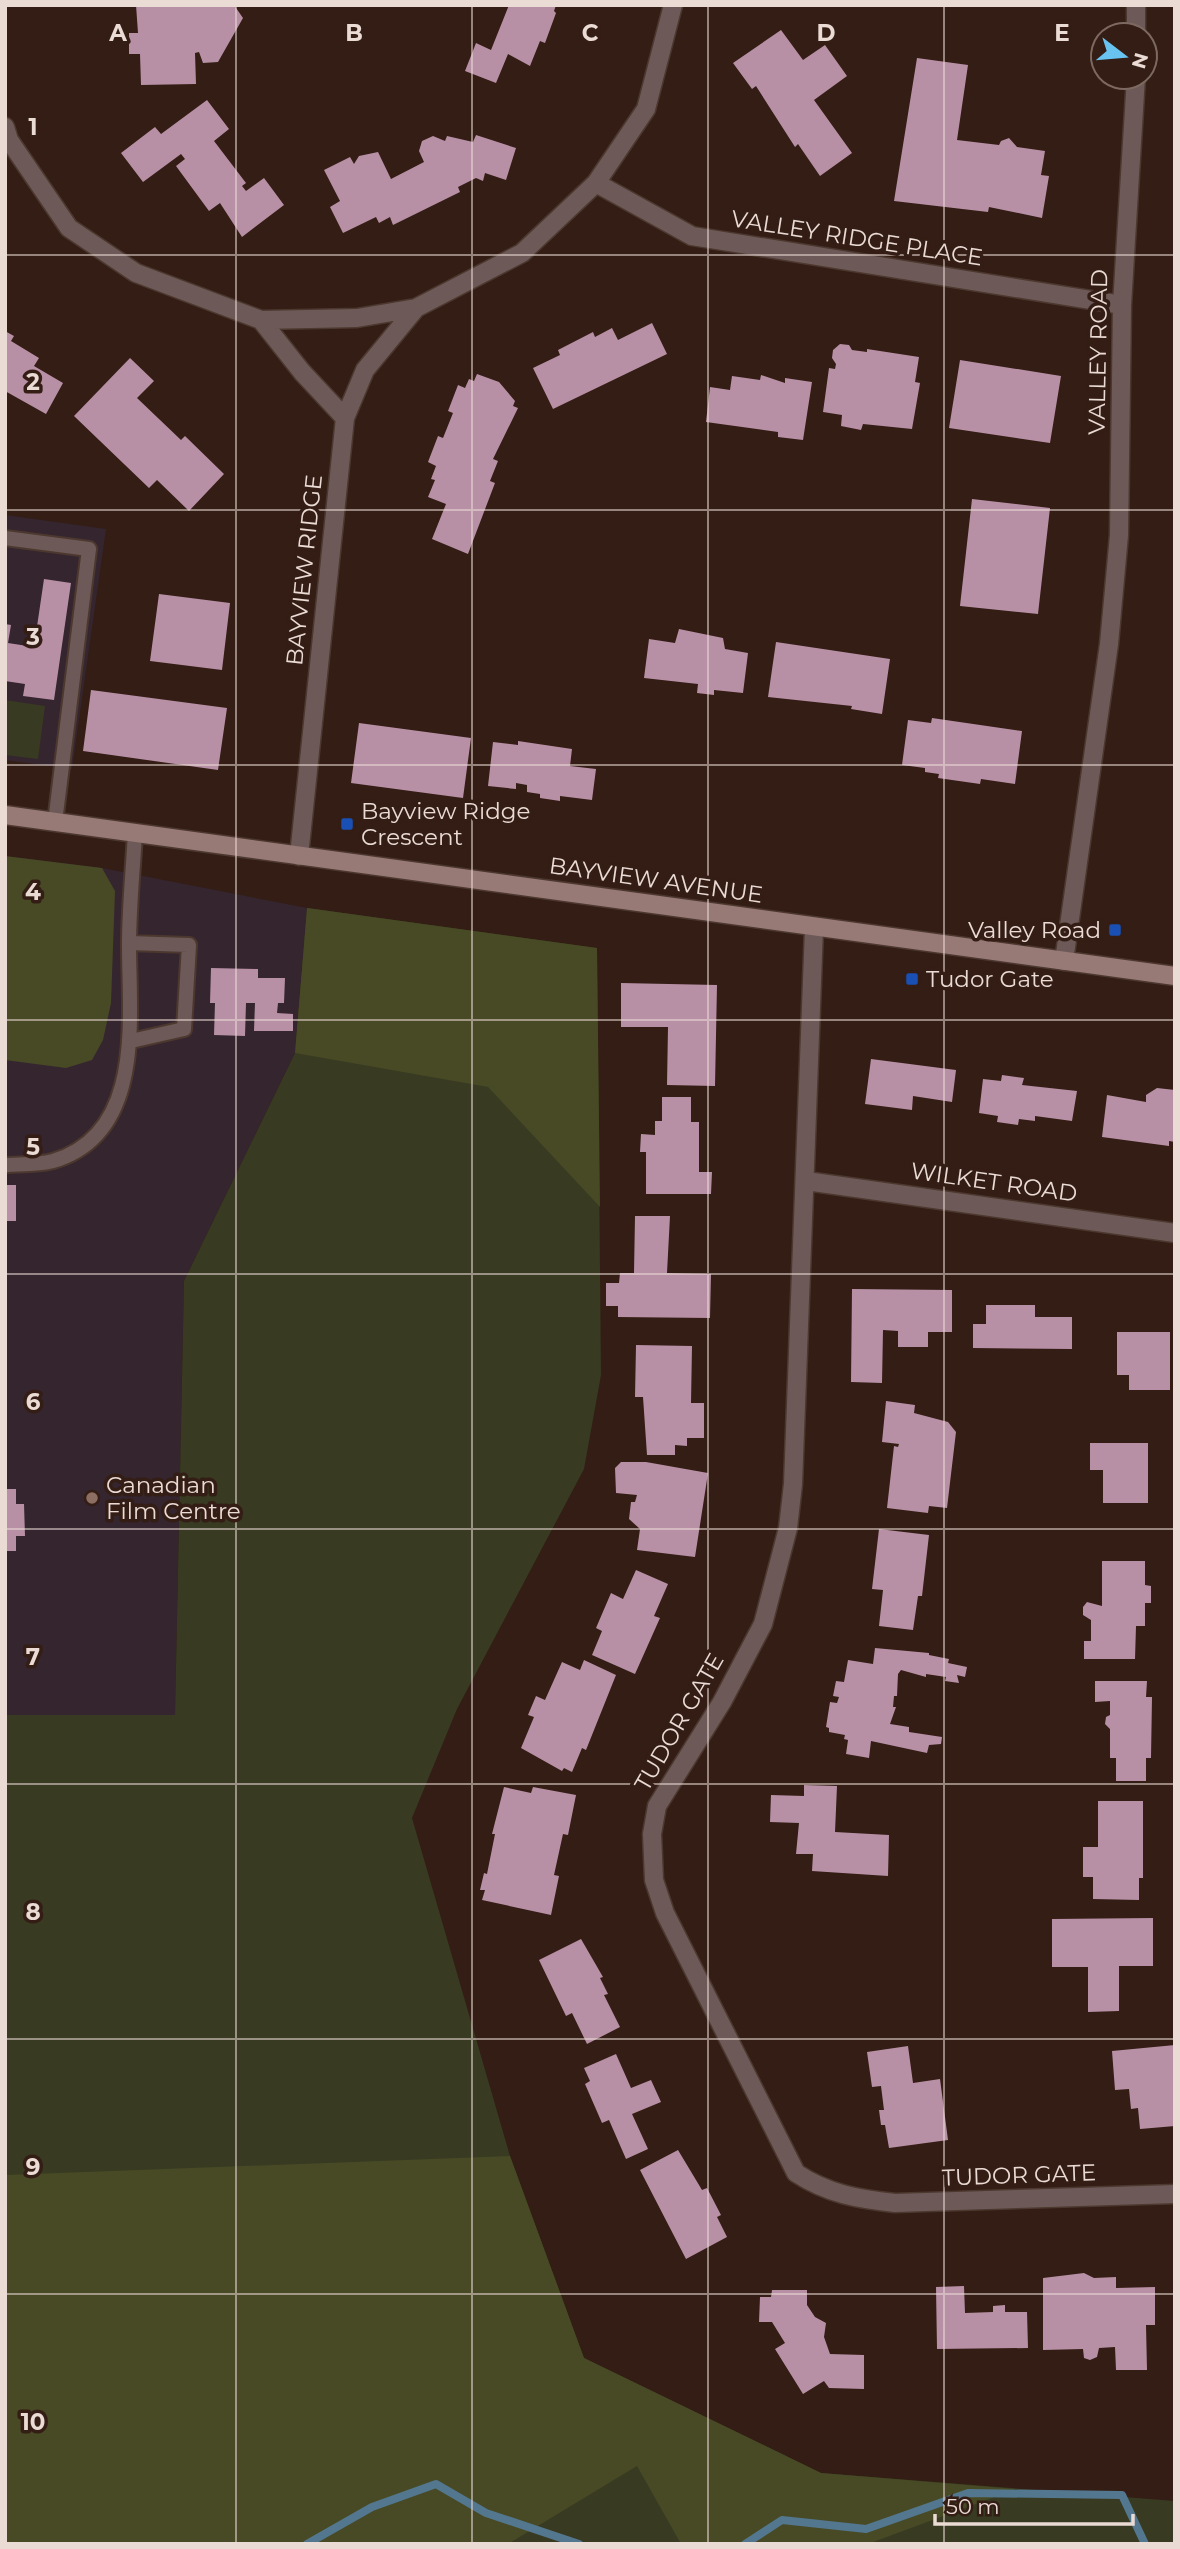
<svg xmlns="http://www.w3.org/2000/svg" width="1180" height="2549" viewBox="0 0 1180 2549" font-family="Montserrat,sans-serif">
	<rect width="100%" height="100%" fill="#331d14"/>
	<!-- education -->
	<path fill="#35252f" d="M5,515L106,529L72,769L5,760Z
		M5,856L102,868L307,908L295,1053L184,1281L175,1715H5Z"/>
	<!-- green -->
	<path fill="#383a22" d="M5,700L45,706L38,759L5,755Z
		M307,908L597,948L601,1375L584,1469L457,1709L412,1818L510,2156L584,2358L821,2473L1175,2501V2544H5V1715H175L184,1281L295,1053Z"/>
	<!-- forest -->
	<path fill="#474a25" d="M5,856L102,868L115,891L111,1003L103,1040L92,1060L66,1068L5,1060Z
		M307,908L597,948L600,1207L488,1087L295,1053Z
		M510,2156L584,2358L821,2473L1016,2489L868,2544H681L637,2466L508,2544H5V2175Z"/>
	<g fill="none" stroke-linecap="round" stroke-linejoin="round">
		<!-- stream -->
		<path stroke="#547790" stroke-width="8" d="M307,2544L372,2507L436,2484L486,2513L579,2544
			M745,2544L782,2520L866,2529L968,2493L1122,2495L1145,2544"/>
	</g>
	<!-- building -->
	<path fill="#b890a6" d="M136,5H234L243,18L218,62L203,63L199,52L195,53L196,84L141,85L140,54H129V33H138Z
		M509,5H556L554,11L556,13L545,43L540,41L530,66L508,54L496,83L465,71L476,43L491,50Z
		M781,30L803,60L825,45L847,76L814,100L852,153L820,176L798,144L795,147L756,86L752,89L733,63Z
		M917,58L968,65L957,140L999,145L1001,141L1009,138L1017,147L1045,151L1041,175L1049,176L1042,218L989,207L988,212L894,201Z
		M207,100L229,129L214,141L246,183L242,186L246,191L264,178L284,205L242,237L220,203L209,211L176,166L185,159L181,154L143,182L121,153L155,127L161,134Z
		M476,135L516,148L506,180L485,173L483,181L476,178L458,187L460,192L393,225L390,217L379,223L376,217L343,233L330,207L340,201L324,170L350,157L354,164L359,156L378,152L391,179L424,162L419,151L422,141L433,136L445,141L447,136L473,142Z
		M652,323L667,354L553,409L533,368L560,355L558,350L593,332L595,337L612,328L618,340Z
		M5,331L14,336L11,341L39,358L34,366L63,383L46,414L5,391Z
		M840,344L849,345L852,350L867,352V349L919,357L915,382L920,383L912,429L863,424L861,430L841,426L842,415L823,412L829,368L835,369L836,364L832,358L833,350Z
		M130,358L154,381L137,398L181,440L185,436L224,474L189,511L157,480L149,488L74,416Z
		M960,360L1061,376L1050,443L949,428Z
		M477,374L499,382L515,401L513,406L518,408L493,459L498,461L490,481L495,483L468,554L432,539L446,504L428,497L435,480L431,479L436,466L428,462L438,436L443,438L453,413L448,411L458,385L465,388L469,379L474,381Z
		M761,375L785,383V378L812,382L803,440L778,437V432L706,422L710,387L730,390L732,376L760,380Z
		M972,499L1050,508L1038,614L960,606Z
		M44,579L71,583L54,700L23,696L25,684L5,681V624L11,625L8,643L34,647Z
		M159,594L230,603L222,670L150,661Z
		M679,629L723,638L725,649L748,653L743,693L714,690V695L697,693L698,684L644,678L649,639L675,643Z
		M776,642L890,659L882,714L851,709L852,706L768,697Z
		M91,690L227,708L218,770L83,751Z
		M932,718L1022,731L1015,784L981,779L980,784L938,778L939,774L925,772V768L902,765L908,720L931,723Z
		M359,723L471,738L463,798L351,783Z
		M518,741L572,749L570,766L596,769L592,800L560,796V801L540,798V794L527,792V785L516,783V789L488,786L493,742L518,745Z
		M211,968L258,969V978H285L284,1003H278L277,1013L293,1014V1031H254L255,1003H246L245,1036L214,1035L215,1003H210Z
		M621,983L717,985L715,1086L667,1085L668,1027H621Z
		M871,1059L956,1070L952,1102L913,1096L912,1110L865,1104Z
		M1002,1075L1024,1078L1022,1085L1077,1091L1072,1121L1035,1116V1121L1019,1119L1018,1125L997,1122L998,1116L979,1113L983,1079L1001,1081Z
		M1157,1088L1175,1090V1142L1169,1141V1146L1102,1137L1107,1095L1146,1102V1095Z
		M662,1097H691V1122H699V1172H712L711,1194H646V1152H640L641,1134L655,1135V1121H662Z
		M5,1185H16V1221H5Z
		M635,1216H670L667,1273L711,1274L710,1318L618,1317V1306H606V1283H619L620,1273H634Z
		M852,1289L952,1290V1332H928V1347H898V1331L883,1330L882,1383L851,1382Z
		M986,1305H1035V1317H1072V1349L973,1348V1324H986Z
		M1117,1332H1170V1390H1129V1375H1117Z
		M636,1345L692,1346L691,1403H704V1438H687V1446L675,1445V1455H647L643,1397H635Z
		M886,1401L915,1405L914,1413L948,1422L956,1432L947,1508L929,1506L928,1513L887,1508L894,1446L898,1447L899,1444L882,1442Z
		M1090,1443H1148V1503H1103V1470H1090Z
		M621,1462H646L708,1473L695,1557L637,1550L640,1529L629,1519L631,1502H635L637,1495L616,1493L615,1468Z
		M5,1489H16V1504H24L25,1536H16V1551H5Z
		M879,1529L929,1535L922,1596H918L913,1630L879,1626L883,1590L872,1589Z
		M1102,1561H1145V1585L1151,1586V1603H1145V1626H1136L1135,1659H1084V1641H1091V1620L1083,1615V1607L1087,1602L1102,1606Z
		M636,1570L668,1584L654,1616L660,1618L635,1674L592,1655L602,1631L596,1628L611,1593L623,1599Z
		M875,1648L929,1653V1655L949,1659L948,1663L967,1667L965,1677L957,1675L959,1683L945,1681L946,1677L926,1674V1677L901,1670L898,1674L897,1696H894L893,1707H896L890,1724L909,1727V1732L942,1737L941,1744L929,1745L927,1753L871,1741L869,1758L846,1754L848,1740L844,1739L845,1735L829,1732V1728L826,1727L830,1702L837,1703L839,1697L833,1696L836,1681L844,1682L848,1660L873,1664Z
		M584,1660L616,1675L586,1750L582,1748L572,1772L564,1768L562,1771L521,1748L534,1717L528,1715L536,1696L545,1700L562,1662L580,1670Z
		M1095,1681H1147L1146,1697H1152L1151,1758H1146V1781H1116V1758H1110V1729L1105,1724L1106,1717L1110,1715V1701L1095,1702Z
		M804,1785L837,1786L835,1832L889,1835L888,1876L812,1871L813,1854H796L799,1823L770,1822L771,1795L804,1796Z
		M504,1787L531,1793L533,1787L576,1795L568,1835L563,1834L554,1875L559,1876L551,1915L482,1900L485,1890H480L484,1873L487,1874L495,1834H492Z
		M1098,1801H1143V1878H1139V1900L1093,1899V1877H1083V1847H1098Z
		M1153,1918V1966H1119V2011L1088,2012V1967H1052V1919Z
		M581,1939L603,1977L600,1978L608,1994L604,1995L620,2027L587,2044L572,2013L566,2016L539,1960Z
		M1175,2045V2126L1140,2129L1138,2108L1131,2109L1129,2089L1115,2090L1112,2051Z
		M908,2046L913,2083L940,2079L948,2140L889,2148L885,2125H881L879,2110H884L881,2086L872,2087L867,2052Z
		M616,2054L631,2088L651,2080L661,2102L632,2114L648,2149L626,2159L609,2120L602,2123L585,2084L590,2081L584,2068Z
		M678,2150L702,2190L707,2188L721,2215L717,2217L727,2237L686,2259L640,2170Z
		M1084,2273L1094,2278L1116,2277V2288L1155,2287V2325H1146L1147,2370H1116L1115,2347L1099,2348L1097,2357L1090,2360L1084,2358L1083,2349L1043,2350V2278Z
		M964,2286L965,2313L993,2312V2306L1005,2305V2312H1027L1028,2348L937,2349L936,2287Z
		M772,2290H807V2305L815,2317L826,2323L824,2337L830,2354L864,2355V2389L829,2388L824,2381L803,2394L775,2349L785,2343L772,2322H759L760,2297H771Z"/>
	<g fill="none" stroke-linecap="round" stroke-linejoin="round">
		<defs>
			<path id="service" d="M5,538L89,549L55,822
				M129,943L189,945L184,1029L131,1041
				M5,1165C21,1164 38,1165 53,1161C145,1134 129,1018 129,945C129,908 133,870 135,833"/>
			<path id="minor" d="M1136,35V5
				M5,127L9,140L69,228L136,273L261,320L302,372L345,418L299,856
				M596,183L692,236L1122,305
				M261,320L357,318L416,308
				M345,418L365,370L416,308L522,253L596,183L646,109L673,5
				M814,928L793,1484L788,1528L763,1624L722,1702L657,1806L652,1834L654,1880L665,1913L796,2173C828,2194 858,2199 895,2203L1175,2194
				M1064,961L1109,644L1119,535L1122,305L1136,77
				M806,1181L1175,1233"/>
			<path id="secondary" d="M5,815L1175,976"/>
		</defs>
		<!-- service casing -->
		<use href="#service" stroke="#4d382f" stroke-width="18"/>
		<!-- minor casing -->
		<use href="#minor" stroke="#4d382f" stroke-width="21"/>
		<!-- secondary casing -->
		<use href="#secondary" stroke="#4d382f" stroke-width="21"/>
		<!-- service -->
		<use href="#service" stroke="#6d5a58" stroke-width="14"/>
		<!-- minor -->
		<use href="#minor" stroke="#6d5a58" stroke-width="18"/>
		<!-- secondary -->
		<use href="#secondary" stroke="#977976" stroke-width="18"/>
	</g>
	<!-- grid -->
	<path fill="none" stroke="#ebdbd5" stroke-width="2" stroke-opacity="0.55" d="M236,5V2544M472,5V2544M708,5V2544M944,5V2544M5,255H1175M5,510H1175M5,765H1175M5,1020H1175M5,1274H1175M5,1529H1175M5,1784H1175M5,2039H1175M5,2294H1175"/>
	<!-- markers -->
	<g fill="#1a4fb4" stroke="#331d14" stroke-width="2.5">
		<rect x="340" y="817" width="14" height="14" rx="3.5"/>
		<rect x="1108" y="923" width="14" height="14" rx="3.5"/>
		<rect x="905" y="972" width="14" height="14" rx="3.5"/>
	</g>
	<circle fill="#8d6e63" stroke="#331d14" stroke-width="2.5" cx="92" cy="1498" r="7"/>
	<g text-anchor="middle" stroke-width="7" stroke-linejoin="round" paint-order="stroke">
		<!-- street labels -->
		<g font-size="23" fill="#ebdbd5" stroke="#331d14">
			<text transform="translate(857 238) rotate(9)" y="8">VALLEY RIDGE PLACE</text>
			<text transform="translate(1098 352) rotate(-89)" y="8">VALLEY ROAD</text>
			<text transform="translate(304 570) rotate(-84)" y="8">BAYVIEW RIDGE</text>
			<text transform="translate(656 880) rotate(8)" y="8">BAYVIEW AVENUE</text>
			<text transform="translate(994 1182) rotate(8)" y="8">WILKET ROAD</text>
			<text transform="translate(679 1722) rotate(-60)" y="8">TUDOR GATE</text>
			<text transform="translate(1019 2175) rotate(-2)" y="8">TUDOR GATE</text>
		</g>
		<!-- poi labels -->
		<g font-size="23" fill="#ebdbd5" stroke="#331d14" text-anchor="start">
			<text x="361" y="819">Bayview Ridge<tspan x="361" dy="26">Crescent</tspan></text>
			<text x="1101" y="938" text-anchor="end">Valley Road</text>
			<text x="926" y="987">Tudor Gate</text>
			<text x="106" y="1493">Canadian<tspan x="106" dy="26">Film Centre</tspan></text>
		</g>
	</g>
	<g font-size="23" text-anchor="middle" font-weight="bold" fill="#ebdbd5" stroke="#331d14" stroke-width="7" stroke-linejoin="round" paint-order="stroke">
		<text x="118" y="41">A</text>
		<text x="354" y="41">B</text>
		<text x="590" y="41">C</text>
		<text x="826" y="41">D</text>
		<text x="1062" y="41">E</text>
		<text x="33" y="135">1</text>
		<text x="33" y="390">2</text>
		<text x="33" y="645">3</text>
		<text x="33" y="900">4</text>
		<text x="33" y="1155">5</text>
		<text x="33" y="1410">6</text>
		<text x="33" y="1665">7</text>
		<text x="33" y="1920">8</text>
		<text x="33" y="2175">9</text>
		<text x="33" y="2430">10</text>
	</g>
	<!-- border -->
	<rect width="1180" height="2549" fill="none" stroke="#ebdbd5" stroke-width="14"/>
	<!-- north arrow -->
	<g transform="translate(1124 56) rotate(106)"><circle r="33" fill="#331d14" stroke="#7d6961" stroke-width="2"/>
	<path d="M0-5L12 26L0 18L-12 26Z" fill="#69c3f1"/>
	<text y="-10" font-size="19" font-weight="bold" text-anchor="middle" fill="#ebdbd5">N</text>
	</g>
	<!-- scale -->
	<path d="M935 2514v10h198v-10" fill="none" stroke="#ebdbd5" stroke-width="3.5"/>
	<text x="946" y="2514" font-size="21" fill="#ebdbd5" stroke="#331d14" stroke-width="5" paint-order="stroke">50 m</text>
</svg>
